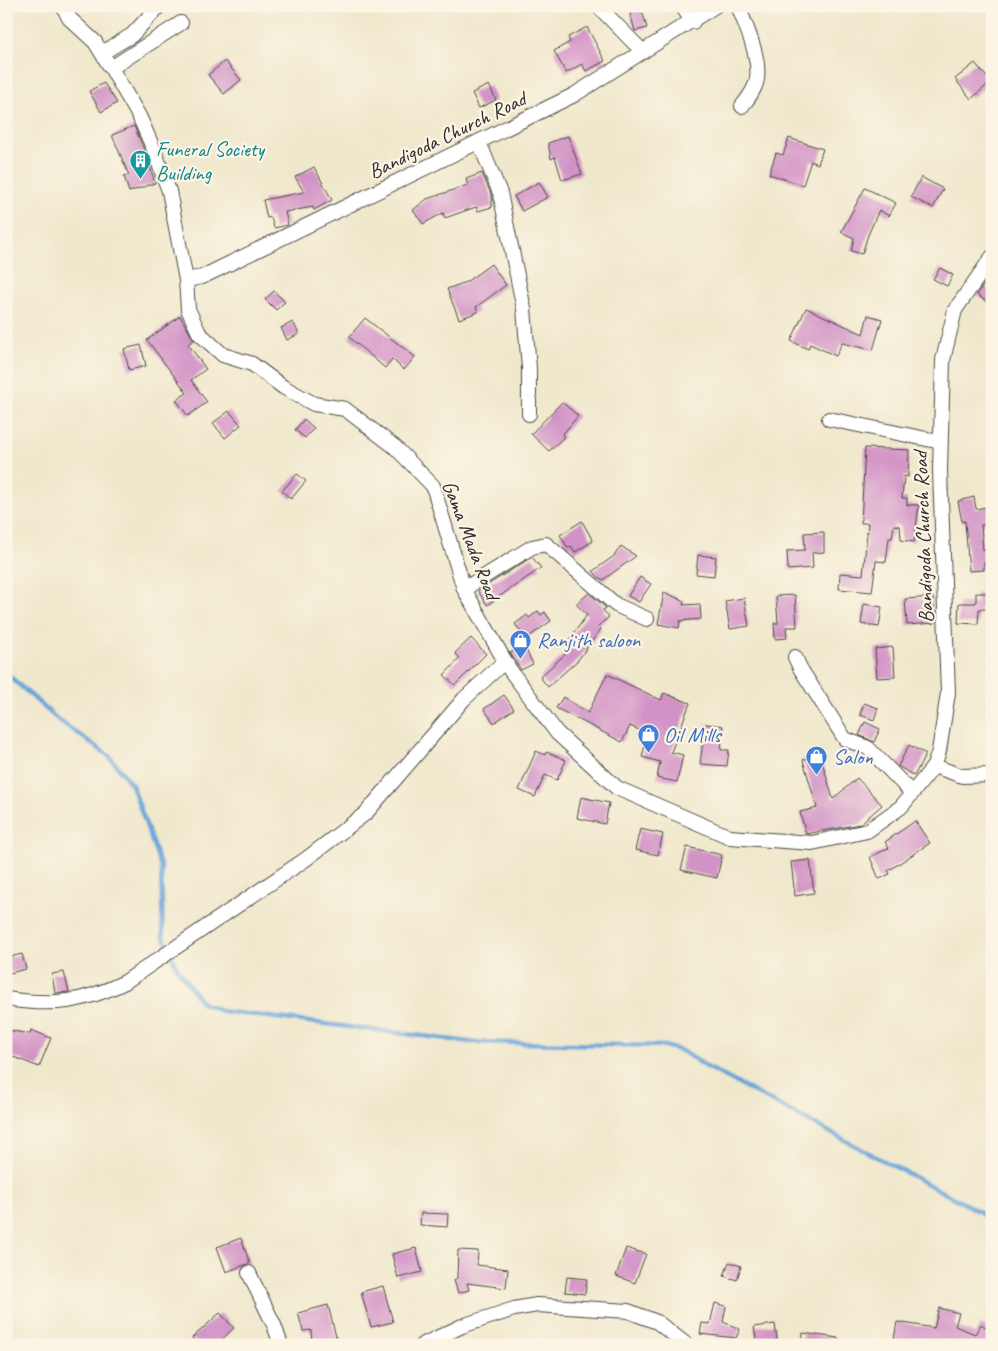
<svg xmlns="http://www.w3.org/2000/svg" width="998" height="1351" viewBox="0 0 998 1351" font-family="Caveat,sans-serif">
	<rect width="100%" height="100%" fill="#fcf5e5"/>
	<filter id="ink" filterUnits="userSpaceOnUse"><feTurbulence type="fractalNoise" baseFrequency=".02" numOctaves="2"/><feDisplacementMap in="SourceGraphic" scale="10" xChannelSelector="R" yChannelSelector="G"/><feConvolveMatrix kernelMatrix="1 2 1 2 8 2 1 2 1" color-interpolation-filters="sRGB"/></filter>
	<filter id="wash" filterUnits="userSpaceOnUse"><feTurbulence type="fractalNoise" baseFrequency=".0096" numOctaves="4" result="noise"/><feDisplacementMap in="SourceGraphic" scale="20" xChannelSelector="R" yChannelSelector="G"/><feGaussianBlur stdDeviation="1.12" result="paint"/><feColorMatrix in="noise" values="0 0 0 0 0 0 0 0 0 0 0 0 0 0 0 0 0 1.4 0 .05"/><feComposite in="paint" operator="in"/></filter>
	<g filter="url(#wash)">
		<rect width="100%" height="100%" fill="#f0e8cc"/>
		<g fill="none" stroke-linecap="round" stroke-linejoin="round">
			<!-- stream -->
			<path stroke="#67a4d9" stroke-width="4.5" d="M6,673L56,718L109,756L132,785L161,867L163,936L177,968L202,1003L221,1011L470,1042L665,1046L682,1051L707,1067L980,1212L992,1224"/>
		</g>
		<g id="blocks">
			<!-- building -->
			<path fill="#d292c6" d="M642,10L647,28L635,31L630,13Z
				M587,27L605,61L586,71L582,64L566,73L554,51L570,42L568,37Z
				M225,61L241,80L224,94L208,75Z
				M975,63L991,82L971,99L955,79Z
				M104,83L117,103L101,112L89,91Z
				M489,85L496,100L479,108L472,93Z
				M134,126L147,157L155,183L129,192L124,176L129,175L112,135Z
				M568,136L582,174L562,180L555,157L551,159L548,143Z
				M789,138L823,149L818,164L811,161L803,185L769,174L776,153L783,155Z
				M314,167L332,200L314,210L313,207L285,212L288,225L274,228L271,217L267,218L263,200L304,192L295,177Z
				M482,173L492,196V207L478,211L476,207L445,218L443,213L423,224L413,210L427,199L468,185L466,179Z
				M921,177L943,189L933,208L911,197Z
				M539,182L548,197L522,211L514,196Z
				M865,188L896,203L889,216L879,210L868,235L862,254L851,251L854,238L841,232Z
				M491,264L506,285L476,307L478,312L459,319L447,289L466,282Z
				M940,268L953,275L947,286L933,279Z
				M984,284L992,290V305L977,295Z
				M274,291L285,302L276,310L265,299Z
				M806,308L863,334L868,315L882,319L873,350L842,343L836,356L810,344L808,349L791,341Z
				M180,316L194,340L188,344L206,369L191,380L207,402L188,416L176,400L187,393L147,340Z
				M365,318L415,357L404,370L392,359L385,368L349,337Z
				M293,322L299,334L287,340L281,328Z
				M141,345L146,366L129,370L124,349Z
				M562,402L578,416L562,435L564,437L549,451L531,434Z
				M229,411L241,425L225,438L213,423Z
				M304,419L314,428L305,438L295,430Z
				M865,448L909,450L908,477L904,476L902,498H907V505H919L914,542L901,540L900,526L894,525L892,538H889L886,562L876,561L872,592L839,589L840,573L863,575L868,523H861Z
				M297,474L306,481L291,499L282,491Z
				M974,497L976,509L992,506V524L981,525L983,550L992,548V560L984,562V570L969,571L965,521L962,522L958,501Z
				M582,521L593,541L575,552L571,546L568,548L560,535Z
				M824,532V552L812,553L813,568L788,570L787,551L805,550L804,533Z
				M621,546L636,556L603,580L598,577L593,571L614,556Z
				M698,555L716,557L714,576L696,574Z
				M532,557L541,568L487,605L478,591Z
				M640,577L651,584L639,602L628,596Z
				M664,592L684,601L683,605L700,604L701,619L680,621L679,628L658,624Z
				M589,593L606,608L603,610L609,617L598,626L601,629L578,660L548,687L540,677L574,646L568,641L587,615L576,604Z
				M976,593H992V609H979L978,624L958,623L959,603H976Z
				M795,595L797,627H786L787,638L775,639L774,623H778L776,596Z
				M933,597L935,623L907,625L905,599Z
				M744,598L749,626L730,629L725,601Z
				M864,604L882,607L879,627L861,624Z
				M538,611L541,615L545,612L551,621L526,639L515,624L527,615L529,618Z
				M471,638L486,654L455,685L444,675L460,658L455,653Z
				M524,646L533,664L521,670L510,653Z
				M893,647L895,677L877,678L875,649Z
				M607,674L661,700L664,693L690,703L671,752L683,755L677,782L657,778L660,762L642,757L648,734L630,726L622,742L556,708L563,697L588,713Z
				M504,695L514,709L494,723L484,709Z
				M864,703L878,708L874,720L860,715Z
				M865,722L880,729L874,742L859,735Z
				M705,724L723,726L721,750H729L727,766L700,764Z
				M909,745L926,754L914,776L898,766Z
				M536,751L545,755L546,752L566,760L557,780L545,775L535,797L519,790Z
				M820,754L833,799L857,778L882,805L860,824L806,834L800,812L817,808L803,760Z
				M581,797L609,803L605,824L577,818Z
				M915,821L930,843L888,871L890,874L879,879L870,857L889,848L885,842Z
				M640,829L663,834L658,855L635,850Z
				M687,847L722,855L717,878L681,870Z
				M810,860L814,893L795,896L791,862Z
				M22,954L26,969L6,974V958Z
				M64,972L69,992L55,993L52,974Z
				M6,1030L30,1034L31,1030L51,1038L39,1067L6,1054Z
				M421,1213L448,1214L447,1227L420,1225Z
				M241,1238L250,1263L226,1272L217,1247Z
				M416,1248L422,1272L398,1278L392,1254Z
				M626,1248L646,1254L635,1283L616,1276Z
				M458,1250L478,1251L477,1265L508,1269L506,1288L467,1283L469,1290L458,1293L454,1280L457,1278Z
				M729,1262L741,1266L737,1280L724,1276Z
				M567,1277L587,1279L585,1294L565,1292Z
				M383,1286L393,1322L371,1327L361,1292Z
				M715,1303L726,1306L723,1322L740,1329L736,1338L700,1334L702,1323L710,1324Z
				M328,1305L338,1345H312L311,1330L303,1331L298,1313Z
				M939,1308L959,1313L955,1326L975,1334L981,1324L992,1331L990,1340L992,1345H893L897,1322L934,1328Z
				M220,1313L234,1328L216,1345H198L192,1338Z
				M775,1324L777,1340L757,1344L754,1327Z
				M803,1333L838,1338L837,1345H802Z"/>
		</g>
	</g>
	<g filter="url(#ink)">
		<use href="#blocks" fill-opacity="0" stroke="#494743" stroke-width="1"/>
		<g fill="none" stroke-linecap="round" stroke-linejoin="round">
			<defs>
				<path id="minor" d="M63,6L69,18L95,42L111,68L139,116L154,150L169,191L186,280L188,309L199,333L223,355L252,364L283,387L314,404L345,409L395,447L433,486L464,589L510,670L557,733L617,788L730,837L812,843L867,831L901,807L934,766L939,751L948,693L940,471L943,360L955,310L992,257
					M598,6L643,52
					M682,6L693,22
					M738,6C746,26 764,65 755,86C752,93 747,100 742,106
					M102,53L132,35L159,6
					M111,68L181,23
					M479,142L500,193L524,309L529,368V414
					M186,280L202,277L574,95L715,6
					M829,419L941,442
					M464,589L532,547L546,544L616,605L647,619
					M795,657L800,668L845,739L868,748L912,793
					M934,766L962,776L992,775
					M6,999C54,1006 82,1003 125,982L306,859L366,813L464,699L505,661
					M249,1273L274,1325L281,1345
					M422,1345L462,1326L514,1309L537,1305L628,1311L657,1322L687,1345"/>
			</defs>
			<!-- minor casing -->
			<use href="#minor" stroke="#494743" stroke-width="16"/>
			<!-- minor -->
			<use href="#minor" stroke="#fff" stroke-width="14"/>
		</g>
	</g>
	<!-- icons -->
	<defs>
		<symbol id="building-pin" viewBox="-11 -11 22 30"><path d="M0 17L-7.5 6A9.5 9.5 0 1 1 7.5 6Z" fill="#0f9aa8" stroke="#fcf5e5"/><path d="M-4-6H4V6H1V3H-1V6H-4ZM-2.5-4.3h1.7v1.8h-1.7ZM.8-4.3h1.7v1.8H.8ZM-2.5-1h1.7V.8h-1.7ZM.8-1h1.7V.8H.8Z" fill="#fff"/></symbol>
		<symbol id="shop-pin" viewBox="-11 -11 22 30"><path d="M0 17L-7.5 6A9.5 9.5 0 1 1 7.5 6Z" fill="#3f7fe0" stroke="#fcf5e5"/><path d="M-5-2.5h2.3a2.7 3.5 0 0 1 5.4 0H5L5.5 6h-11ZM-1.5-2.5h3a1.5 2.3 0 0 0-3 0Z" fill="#fff"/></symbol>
	</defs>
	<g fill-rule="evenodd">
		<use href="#building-pin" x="128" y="148" width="25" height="34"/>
		<use href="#shop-pin" x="508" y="628" width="25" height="34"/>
		<use href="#shop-pin" x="636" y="722" width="25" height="34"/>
		<use href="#shop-pin" x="804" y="744" width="25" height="34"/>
	</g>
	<g text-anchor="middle" stroke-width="4.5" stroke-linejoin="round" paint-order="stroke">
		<!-- street labels -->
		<g font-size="21" fill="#2b2b2b" stroke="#fcf5e5">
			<text transform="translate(447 135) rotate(-26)" y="7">Bandigoda Church Road</text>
			<text transform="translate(923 537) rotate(-92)" y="7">Bandigoda Church Road</text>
			<text transform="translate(471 540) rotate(69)" y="7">Gama Mada Road</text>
		</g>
		<!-- culture labels -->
		<g font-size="21" fill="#0d838f" stroke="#fcf5e5" text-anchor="start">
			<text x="156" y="156">Funeral Society<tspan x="156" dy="24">Building</tspan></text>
		</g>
		<!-- shop labels -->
		<g font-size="21" fill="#366cbe" stroke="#fcf5e5" text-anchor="start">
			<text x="537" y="647">Ranjith saloon</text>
			<text x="664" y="742">Oil Mills</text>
			<text x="833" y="764">Salon</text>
		</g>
	</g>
	<!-- margin -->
	<rect width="998" height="1351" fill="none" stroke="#fcf5e5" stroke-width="25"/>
</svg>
